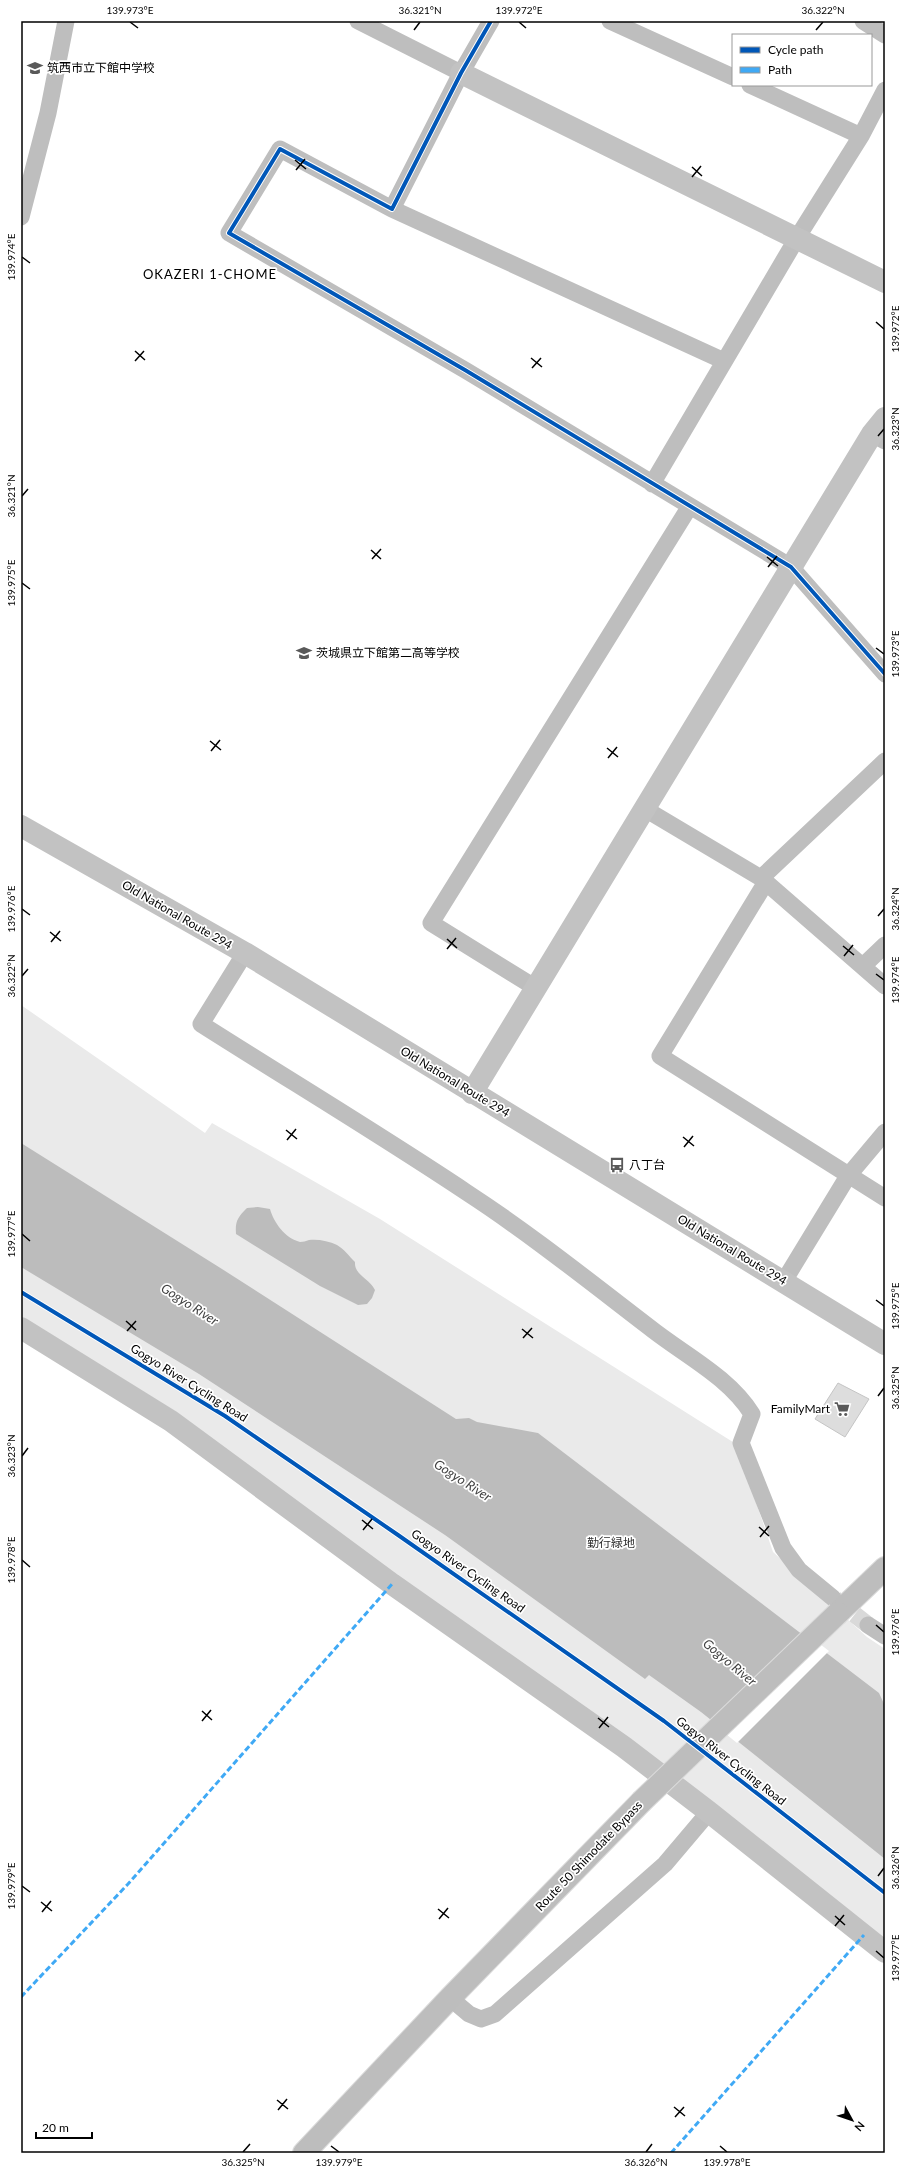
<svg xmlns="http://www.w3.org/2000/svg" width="906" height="2174" viewBox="0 0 906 2174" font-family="Lato,'Noto Sans JP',sans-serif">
	<rect width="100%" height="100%" fill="#fff"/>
	<!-- green -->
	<path fill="#eaeaea" d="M21,1005L205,1133L212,1123L380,1219L736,1444L773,1552L867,1637L885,1649V1940L710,1800L400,1578L175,1411L21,1316Z"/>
	<!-- water -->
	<path fill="#bcbcbc" d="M21,1143L222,1269L456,1419L469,1418L477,1422L538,1433L879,1693L885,1706V1859L701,1712L649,1675L645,1679L445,1535L199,1374L21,1267Z
		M258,1207L270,1209C274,1223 285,1238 300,1242C303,1242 306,1241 309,1240C318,1239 329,1241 337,1245C344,1249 349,1256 355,1262C354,1275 369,1278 375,1290L372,1298L367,1304L358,1305L320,1286L236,1234C235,1221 238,1217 247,1208Z"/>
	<!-- pier -->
	<path fill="#fff" d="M803,1631L829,1651L737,1743L710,1721Z"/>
	<!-- building -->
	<path fill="#ddd" stroke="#c5c5c5" d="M838,1383L869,1399L845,1437L815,1419Z"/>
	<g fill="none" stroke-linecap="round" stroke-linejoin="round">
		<!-- street-tunnel -->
		<path stroke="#d9d9d9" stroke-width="17" stroke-dasharray="17 8" stroke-linecap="butt" d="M835,1599L868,1625"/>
		<defs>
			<path id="highway" d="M838,1613L885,1568
				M304,2153L450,1998L641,1802"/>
		</defs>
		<!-- highway casing -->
		<use href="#highway" stroke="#dbdbdb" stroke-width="24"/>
		<!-- street -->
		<path stroke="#bebebe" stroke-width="17" d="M358,21L461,73
			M491,21L461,73L392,209L280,149L229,233L465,370L791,567L885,674
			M610,21L733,77
			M863,21L885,35
			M750,85L861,136
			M392,209L724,361
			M21,217L48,113L66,21
			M872,434L885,441
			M652,484L797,238L861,136L885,90
			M645,809L761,878L885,986
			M761,878L885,761
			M766,882L660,1056L885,1198
			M245,953L201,1024C289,1080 379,1134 466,1192C529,1233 589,1281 649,1327C684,1355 728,1376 752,1414L741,1443L783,1548L799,1570L833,1598
			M863,966L885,945
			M536,988L431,923L690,506
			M784,1281L848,1176L885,1132
			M868,1625L885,1636
			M450,1998L469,2014L481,2019L495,2014L665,1864L709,1812"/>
		<!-- secondary -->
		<path stroke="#c2c2c2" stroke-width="22" d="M461,73L885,282
			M21,826L245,953L885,1344
			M472,1093L872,434L885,418
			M21,1328L171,1421L392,1584L624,1747L709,1812L885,1952"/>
		<!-- highway -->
		<use href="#highway" stroke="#bdbdbd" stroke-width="22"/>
		<defs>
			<path id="highway-bridge" d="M641,1802L838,1613"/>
		</defs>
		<!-- highway-bridge casing -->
		<use href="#highway-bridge" stroke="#dbdbdb" stroke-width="24" stroke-linecap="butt"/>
		<!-- highway-bridge -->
		<use href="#highway-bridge" stroke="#bdbdbd" stroke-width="22"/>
		<!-- quiet -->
		<path stroke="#3fa9f5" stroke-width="3" stroke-dasharray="6 3" stroke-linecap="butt" d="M21,1997L128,1884L392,1584
			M671,2153L864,1935"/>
		<defs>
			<path id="cycleway" d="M491,21L461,73L392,209L280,149L229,233L465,370L791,567L885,674
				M21,1292L225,1416L398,1535L664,1721L885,1893"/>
		</defs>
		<!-- cycleway casing -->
		<use href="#cycleway" stroke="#fff" stroke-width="6"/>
		<!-- cycleway -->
		<use href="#cycleway" stroke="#0057b8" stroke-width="4"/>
	</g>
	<!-- ticks -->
	<path fill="none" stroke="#000" stroke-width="1.5" d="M130,22L138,28M519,22L526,28M414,30L420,22M816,30L823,22M295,160L306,169M692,167L702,176M296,170L305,159M692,177L701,166M22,257L30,263M876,322L884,329M135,351L145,360M531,358L542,367M135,361L144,351M532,368L541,358M878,436L884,429M22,496L28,489M371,550L381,559M767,557L778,566M372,559L381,549M768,567L777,556M22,583L30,589M876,648L884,654M210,741L221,750M607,748L618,757M211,751L220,740M608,758L617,747M22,909L30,915M878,916L884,909M50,932L61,941M447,939L457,948M51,942L60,931M843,946L854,955M447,949L456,938M844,956L853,945M876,974L884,980M22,976L28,969M286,1130L297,1139M683,1137L694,1146M287,1140L296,1129M684,1147L693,1136M22,1234L30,1241M876,1300L884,1306M126,1321L136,1330M522,1329L533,1338M127,1331L136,1321M523,1338L532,1328M878,1396L884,1388M22,1456L28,1448M362,1520L373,1529M759,1527L769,1536M363,1530L372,1519M760,1537L769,1526M22,1560L30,1567M876,1625L884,1632M202,1711L212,1720M598,1718L609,1727M202,1721L211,1710M599,1728L608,1717M878,1876L884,1868M22,1886L30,1892M41,1902L52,1911M438,1909L449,1918M42,1912L51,1901M835,1916L845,1925M439,1919L448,1908M835,1926L844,1915M876,1951L884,1958M277,2100L288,2109M674,2107L685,2116M278,2110L287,2099M675,2117L684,2107M331,2146L339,2152M720,2146L727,2152M243,2152L250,2144M646,2152L652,2144"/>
	<!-- icons -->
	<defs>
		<symbol id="school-bare" viewBox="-9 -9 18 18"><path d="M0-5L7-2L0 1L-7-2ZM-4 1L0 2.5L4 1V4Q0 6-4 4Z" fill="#595959" stroke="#fff" stroke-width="2.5" paint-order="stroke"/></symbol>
		<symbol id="bus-bare" viewBox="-9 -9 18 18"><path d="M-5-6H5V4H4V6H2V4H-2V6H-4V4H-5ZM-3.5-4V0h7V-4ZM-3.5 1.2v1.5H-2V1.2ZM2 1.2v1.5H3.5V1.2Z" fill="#595959" stroke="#fff" stroke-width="2.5" paint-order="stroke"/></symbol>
		<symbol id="supermarket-bare" viewBox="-9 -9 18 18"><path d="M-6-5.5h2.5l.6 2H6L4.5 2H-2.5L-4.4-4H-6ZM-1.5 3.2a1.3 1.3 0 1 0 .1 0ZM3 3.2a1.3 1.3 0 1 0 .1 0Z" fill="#595959" stroke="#fff" stroke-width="2.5" paint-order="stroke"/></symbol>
	</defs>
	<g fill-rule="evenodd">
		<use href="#school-bare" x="24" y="57" width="22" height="22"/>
		<use href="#school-bare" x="293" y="642" width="22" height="22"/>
		<use href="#bus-bare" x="606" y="1154" width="22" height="22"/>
		<use href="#supermarket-bare" x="831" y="1398" width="22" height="22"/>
	</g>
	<g text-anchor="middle" stroke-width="3.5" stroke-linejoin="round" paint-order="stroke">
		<!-- poi labels -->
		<g font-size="12" fill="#000" stroke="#fff" text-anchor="start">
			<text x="47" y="72">筑西市立下館中学校</text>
			<text x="316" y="657">茨城県立下館第二高等学校</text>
			<text x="629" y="1169">八丁台</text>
			<text x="830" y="1413" text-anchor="end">FamilyMart</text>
		</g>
		<!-- street labels -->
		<g font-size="12" fill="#000" stroke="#fff">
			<text transform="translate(177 915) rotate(30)" y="4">Old National Route 294</text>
			<text transform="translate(455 1082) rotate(31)" y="4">Old National Route 294</text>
			<text transform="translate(732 1250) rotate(31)" y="4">Old National Route 294</text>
			<text transform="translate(189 1383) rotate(32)" y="4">Gogyo River Cycling Road</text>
			<text transform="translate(468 1571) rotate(35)" y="4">Gogyo River Cycling Road</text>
			<text transform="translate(731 1761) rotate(38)" y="4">Gogyo River Cycling Road</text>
			<text transform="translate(589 1856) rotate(-46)" y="4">Route 50 Shimodate Bypass</text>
		</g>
		<!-- park labels -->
		<g font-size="12" fill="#303030" stroke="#fff">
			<text x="611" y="1547">勤行緑地</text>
		</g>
		<!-- neighbourhood labels -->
		<g font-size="13" letter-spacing="1" fill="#000" stroke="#fff">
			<text x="210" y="279">OKAZERI 1-CHOME</text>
		</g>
		<!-- water labels -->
		<g font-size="13" font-style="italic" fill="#414141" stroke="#fff">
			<text transform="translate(190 1304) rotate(33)" y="5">Gogyo River</text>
			<text transform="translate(463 1480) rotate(33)" y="5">Gogyo River</text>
			<text transform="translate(730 1662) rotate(40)" y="5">Gogyo River</text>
		</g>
	</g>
	<!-- border -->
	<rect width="906" height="2174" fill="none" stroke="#ffffff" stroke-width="44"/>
	<!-- legend -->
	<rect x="732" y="34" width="140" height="52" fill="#ffffff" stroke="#999999"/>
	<rect x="740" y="47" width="20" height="6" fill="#0057b8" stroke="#999999"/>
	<text x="768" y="54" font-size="12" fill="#000000">Cycle path</text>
	<rect x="740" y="67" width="20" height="6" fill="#3fa9f5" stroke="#999999"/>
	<text x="768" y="74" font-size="12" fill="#000000">Path</text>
	<!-- north arrow -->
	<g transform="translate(852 2120) rotate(130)" stroke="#ffffff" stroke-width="3" paint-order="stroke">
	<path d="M0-3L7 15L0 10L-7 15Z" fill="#000000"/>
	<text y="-6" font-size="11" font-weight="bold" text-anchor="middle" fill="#000000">N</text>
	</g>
	<!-- scale -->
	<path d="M36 2132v6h56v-6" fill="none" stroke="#000000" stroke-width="2"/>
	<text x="42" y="2132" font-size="12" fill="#000000" stroke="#ffffff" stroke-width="3" paint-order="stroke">20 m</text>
	<rect x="22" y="22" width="862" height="2130" fill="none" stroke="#000" stroke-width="1.5"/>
	<g font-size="10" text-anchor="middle" fill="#000">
		<text x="130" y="14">139.973°E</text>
		<text x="420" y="14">36.321°N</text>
		<text x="519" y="14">139.972°E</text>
		<text x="823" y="14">36.322°N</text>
		<text transform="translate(11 257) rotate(-90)" y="4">139.974°E</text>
		<text transform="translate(895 329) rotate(-90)" y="4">139.972°E</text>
		<text transform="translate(895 429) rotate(-90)" y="4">36.323°N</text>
		<text transform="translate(11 496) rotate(-90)" y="4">36.321°N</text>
		<text transform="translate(11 583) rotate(-90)" y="4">139.975°E</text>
		<text transform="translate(895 654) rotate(-90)" y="4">139.973°E</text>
		<text transform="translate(895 909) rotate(-90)" y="4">36.324°N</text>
		<text transform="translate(11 909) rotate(-90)" y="4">139.976°E</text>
		<text transform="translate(11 976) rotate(-90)" y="4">36.322°N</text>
		<text transform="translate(895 980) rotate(-90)" y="4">139.974°E</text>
		<text transform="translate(11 1234) rotate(-90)" y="4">139.977°E</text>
		<text transform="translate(895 1306) rotate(-90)" y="4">139.975°E</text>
		<text transform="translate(895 1388) rotate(-90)" y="4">36.325°N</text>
		<text transform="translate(11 1456) rotate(-90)" y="4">36.323°N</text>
		<text transform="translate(11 1560) rotate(-90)" y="4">139.978°E</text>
		<text transform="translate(895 1632) rotate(-90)" y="4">139.976°E</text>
		<text transform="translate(895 1868) rotate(-90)" y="4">36.326°N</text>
		<text transform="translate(11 1886) rotate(-90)" y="4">139.979°E</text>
		<text transform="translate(895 1958) rotate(-90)" y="4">139.977°E</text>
		<text x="243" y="2166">36.325°N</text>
		<text x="339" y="2166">139.979°E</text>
		<text x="646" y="2166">36.326°N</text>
		<text x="727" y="2166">139.978°E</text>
	</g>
</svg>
